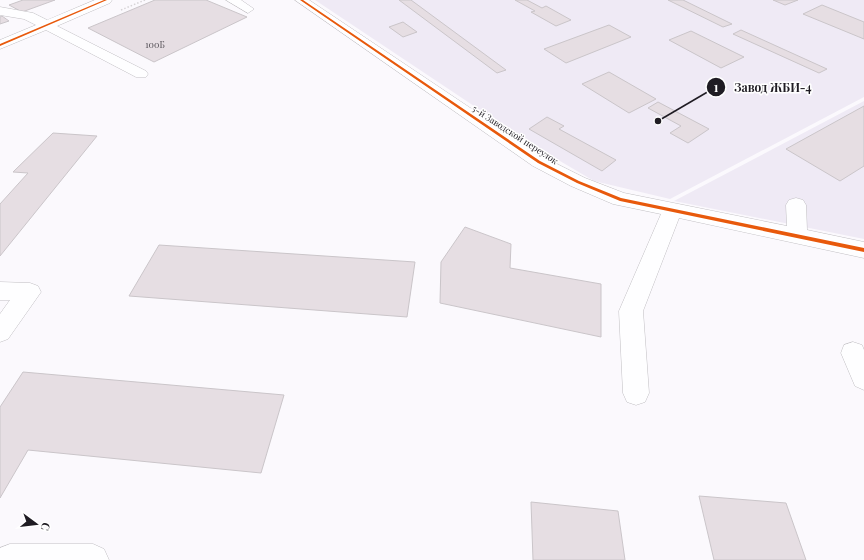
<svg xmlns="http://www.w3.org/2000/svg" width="864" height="560" viewBox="0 0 864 560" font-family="'Playfair Display',serif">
	<rect width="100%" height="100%" fill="#fbf9fd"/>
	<!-- built -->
	<path fill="#efeaf5" d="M315,0H864V97L670,199L594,181L531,144Z
		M864,101V239L674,201Z"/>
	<!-- building -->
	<path fill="#e6dee3" stroke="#cac5c9" d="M23,0H55L22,12L9,5Z
		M155,0H206L247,17L154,62L88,28Z
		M399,0H411L506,70L497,73Z
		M515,0H527L542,8L546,6L571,20L556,26L531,12L535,11Z
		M668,0H683L732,24L723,27Z
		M773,0H798L785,5Z
		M822,5L864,22V39L803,14Z
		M2,16L9,21L0,24V17Z
		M403,22L417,32L403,37L389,27Z
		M609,25L631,37L566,63L544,49Z
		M741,30L827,69L819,73L733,34Z
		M691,31L744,57L721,68L669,40Z
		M609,72L656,99L629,113L582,84Z
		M658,102L709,129L688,143L670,133L681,126L648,108Z
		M864,106V166L840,181L786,149Z
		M547,117L564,126L559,129L616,160L602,171L529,129Z
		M53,133L97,136L0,256V204L28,173L13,172Z
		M465,227L511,244L510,268L601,284V337L440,303L441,262Z
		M159,245L415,262L407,317L129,296Z
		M23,372L284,395L261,473L28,450L0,498V407Z
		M699,496L786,503L806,560H714Z
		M531,502L618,511L625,560H533Z"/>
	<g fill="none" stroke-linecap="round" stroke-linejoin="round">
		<defs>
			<path id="minor" d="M95,0H112L110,3L57,26L146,71L148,74L146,77H136L46,30L0,49V40L36,25L24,19L0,15V7L33,13L47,20Z
				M226,0H241L254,9L248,13Z
				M295,0H309L545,158L585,178L624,193L787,226L786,205L789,200L796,198L803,200L806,205L807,230L864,242V258L679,218L643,311L649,393L645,402L636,405L627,402L623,393L619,311L661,214L613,204L571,186L533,166Z
				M0,282L30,283L38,286L41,292L8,339L0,342V314L10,300H0Z
				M853,342L862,345L864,350V390L855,386L841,353L844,345Z
				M10,544H93L104,549L109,560H0V548Z"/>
		</defs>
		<!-- minor casing -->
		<use href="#minor" stroke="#c1bfc3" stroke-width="1"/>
		<!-- path -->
		<path stroke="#d6d4d6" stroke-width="1.5" stroke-dasharray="1.5 2" stroke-linecap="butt" d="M121,10L145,0"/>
		<!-- minor -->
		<use href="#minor" fill="#fefeff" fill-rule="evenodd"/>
		<defs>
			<path id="cycleway" d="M104,0H107L0,46V44Z
				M300,0H303L540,161L579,181L621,198L864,248V252L620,201L577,183L538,163Z"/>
		</defs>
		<!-- cycleway casing -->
		<use href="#cycleway" stroke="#fff" stroke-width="3"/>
		<!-- cycleway -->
		<use href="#cycleway" fill="#e8590c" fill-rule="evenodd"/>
	</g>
	<g text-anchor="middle" stroke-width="3" stroke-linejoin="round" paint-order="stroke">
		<!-- number labels -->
		<g font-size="9" fill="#545056">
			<text x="155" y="48">100Б</text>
		</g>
		<!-- far-street labels -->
		<g font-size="9" fill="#1f1c23" stroke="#fff">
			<text transform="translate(515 135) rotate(33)" y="3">5-й Заводской переулок</text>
		</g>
	</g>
	<!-- callouts -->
	<path fill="none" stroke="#1f1c23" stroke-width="1.5" d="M658 121L716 87"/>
	<g fill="#1f1c23" stroke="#fff" stroke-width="1.5">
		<circle cx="658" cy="121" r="4"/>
		<circle cx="716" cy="87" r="10"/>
	</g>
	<g font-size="12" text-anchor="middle" font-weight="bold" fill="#fff">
		<text x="716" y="92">1</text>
	</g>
	<g font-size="12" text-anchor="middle" font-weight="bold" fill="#1f1c23" stroke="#fff" stroke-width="3" stroke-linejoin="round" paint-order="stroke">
		<text x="773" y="92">Завод ЖБИ-4</text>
	</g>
	<!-- north arrow -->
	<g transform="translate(36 524) rotate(105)" stroke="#ffffff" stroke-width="3" paint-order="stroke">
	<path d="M0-3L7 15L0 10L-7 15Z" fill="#1f1c23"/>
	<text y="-6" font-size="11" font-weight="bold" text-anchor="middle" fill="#1f1c23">С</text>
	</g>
</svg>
